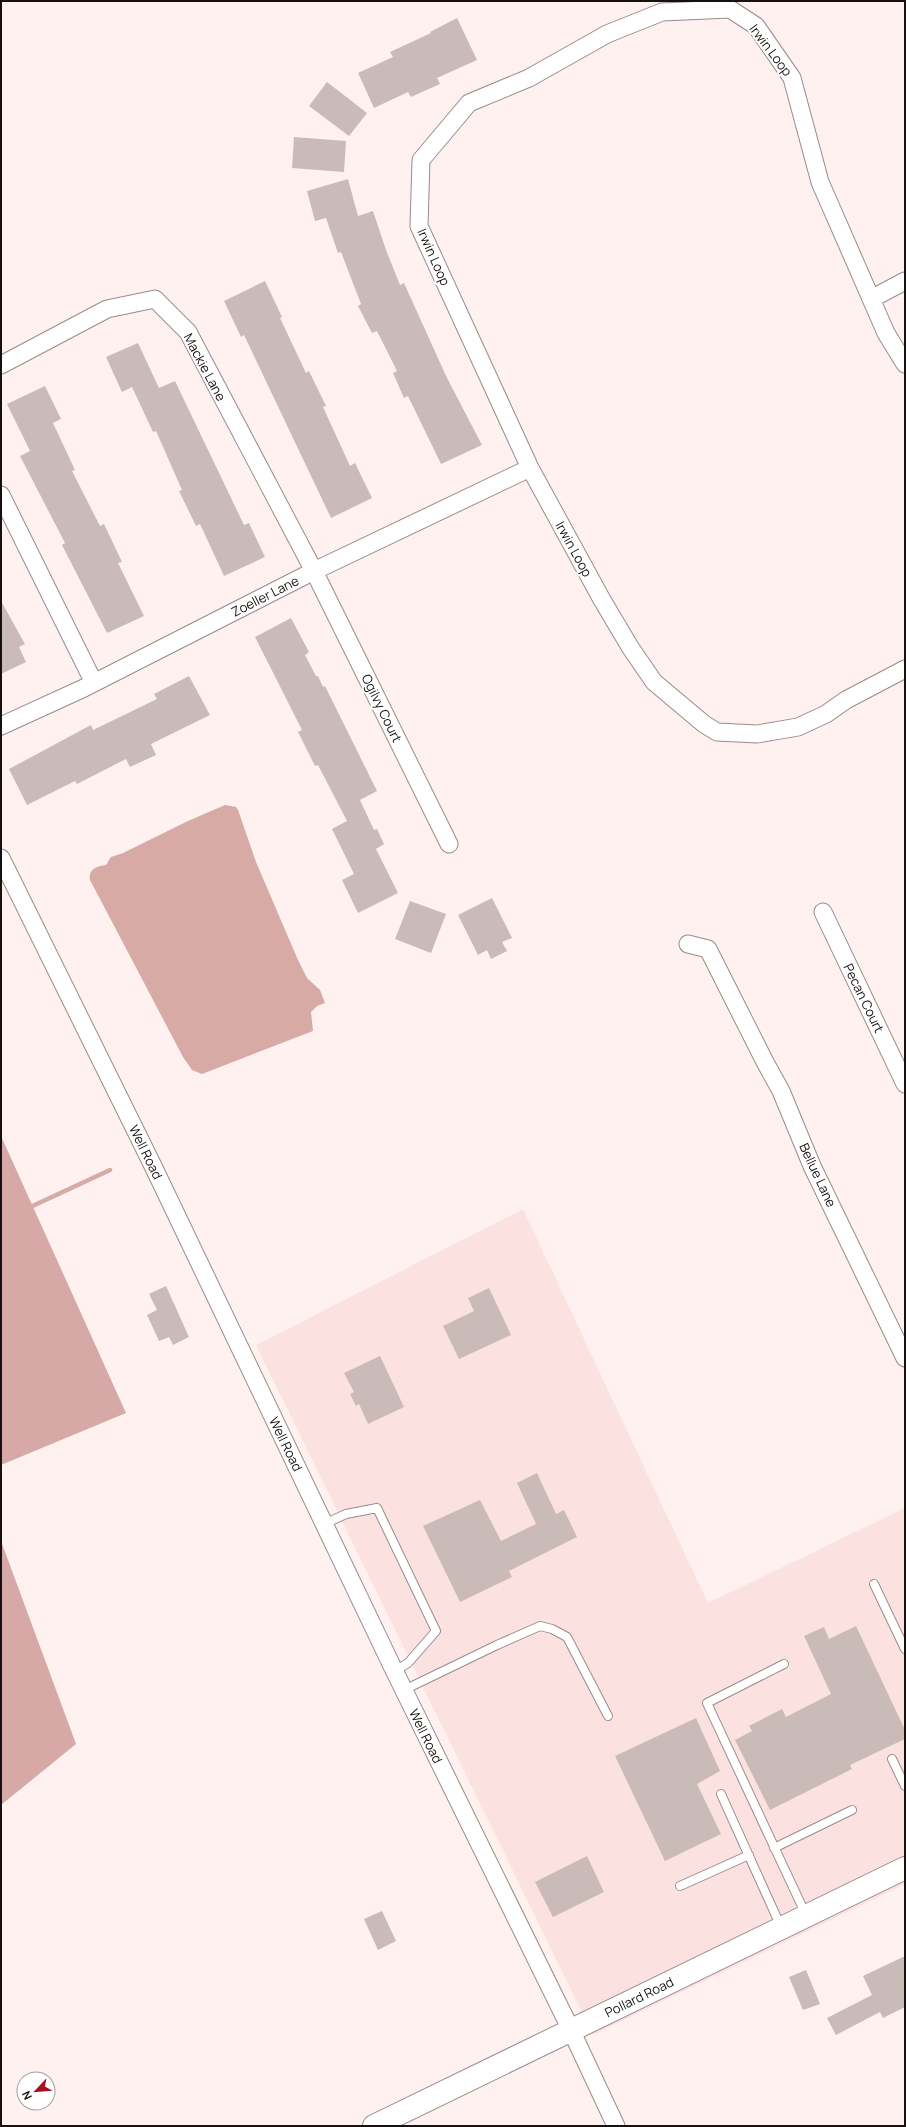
<svg xmlns="http://www.w3.org/2000/svg" width="906" height="2127" viewBox="0 0 906 2127" font-family="Manrope,sans-serif">
	<rect width="100%" height="100%" fill="#fef1f0"/>
	<!-- built -->
	<path fill="#fbe2e0" d="M523,1209L708,1603L905,1508V1884L593,2035L256,1345Z"/>
	<!-- forest -->
	<path fill="#d6a9a6" d="M1,1136L126,1413L1,1465Z
		M1,1541L76,1744L1,1805Z"/>
	<!-- water -->
	<path fill="#d7aaa6" d="M225,805L236,807L238,810L256,862L298,960L307,978L320,990L325,1003L317,1006L311,1012L313,1031L202,1074L192,1070L183,1057L90,880C88,869 97,866 106,865L111,857L123,853L188,821Z"/>
	<g fill="none" stroke-linecap="round" stroke-linejoin="round">
		<!-- stream -->
		<path stroke="#d7aaa6" stroke-width="4.5" d="M1,1212L11,1216L110,1170"/>
	</g>
	<!-- building -->
	<path fill="#cabbb9" d="M457,18L477,60L437,78L440,84L411,97L408,92L374,108L358,73L393,57L390,52L431,33L430,32Z
		M327,82L367,113L349,136L309,106Z
		M294,137L346,141L344,172L292,168Z
		M348,179L358,216L373,211L386,250L400,285L404,283L447,378L482,445L441,464L408,396L404,398L393,373L397,371L377,331L372,333L358,306L361,304L341,252L338,253L326,218L315,221L307,191Z
		M265,281L282,317L280,318L306,373L309,371L326,406L323,407L350,466L355,463L372,498L331,518L244,335L241,337L224,301Z
		M138,343L159,388L175,381L244,525L249,523L265,557L224,576L200,524L196,526L179,491L182,490L156,431L153,432L132,387L122,392L106,357Z
		M45,386L61,419L53,423L75,470L72,471L100,526L104,524L122,562L118,563L144,616L107,633L62,545L65,543L20,456L30,451L7,404Z
		M1,601L25,644L19,647L26,662L1,674Z
		M291,618L309,652L305,655L316,676H318L323,687L325,686L377,791L360,800L374,830L377,829L384,844L376,849L398,893L358,913L342,880L354,874L332,829L347,821L318,765L315,766L298,732L302,730L255,637Z
		M189,676L210,715L151,744L156,755L130,767L126,759L77,784L75,781L27,805L9,769L91,725L93,730L157,699L154,694Z
		M492,898L512,938L502,942L507,951L491,959L487,950L478,955L458,915Z
		M410,901L446,914L431,953L395,939Z
		M166,1286L189,1337L173,1345L169,1337L159,1341L147,1315L157,1310L149,1294Z
		M489,1288L511,1335L459,1359L443,1326L474,1311L468,1298Z
		M380,1356L404,1407L368,1424L359,1404L356,1406L350,1394L354,1392L344,1373Z
		M537,1473L556,1514L564,1510L577,1537L509,1571L512,1577L460,1602L423,1526L480,1500L501,1541L536,1524L517,1483Z
		M856,1626L905,1730V1739L850,1765L852,1769L770,1810L735,1740L752,1731L749,1726L782,1709L786,1717L831,1694L804,1636L824,1627L829,1639Z
		M696,1718L720,1771L697,1784L721,1834L665,1861L615,1756Z
		M587,1856L604,1892L553,1917L535,1882Z
		M382,1911L396,1941L378,1950L364,1919Z
		M905,1956V2007L883,2018L880,2012L836,2035L827,2018L872,1995L863,1976Z
		M806,1970L820,2004L803,2010L789,1977Z"/>
	<g fill="none" stroke-linecap="round" stroke-linejoin="round">
		<defs>
			<path id="lane" d="M324,1524L346,1514L377,1508L436,1631L408,1663L395,1671
				M874,1584L905,1649
				M784,1664L707,1703L806,1915
				M404,1690L497,1645L540,1626L552,1629L567,1637L608,1716
				M892,1759L905,1786
				M721,1794L781,1927
				M774,1848L852,1810
				M680,1886L749,1855"/>
			<path id="street" d="M871,299L905,281
				M905,364L886,333L820,182L792,78L756,26L730,9L662,12L607,34L529,78L469,103L421,160L419,226L530,468L601,598L630,647L654,682L704,724L717,732L757,734L798,727L826,714L846,700L905,669
				M1,365L107,309L155,299L188,332L314,571L449,844
				M1,495L94,683
				M1,726L84,688L314,571L530,468
				M1,858L154,1168L392,1666L571,2030L616,2126
				M823,912L905,1084
				M688,944L708,949L765,1062L781,1091L812,1166L905,1358"/>
			<path id="secondary" d="M374,2126L905,1868"/>
		</defs>
		<!-- lane casing -->
		<use href="#lane" stroke="#9a8b8a" stroke-width="10"/>
		<!-- street casing -->
		<use href="#street" stroke="#9a8b8a" stroke-width="19"/>
		<!-- secondary casing -->
		<use href="#secondary" stroke="#9a8b8a" stroke-width="24"/>
		<!-- lane -->
		<use href="#lane" stroke="#fff" stroke-width="8"/>
		<!-- street -->
		<use href="#street" stroke="#fff" stroke-width="17"/>
		<!-- secondary -->
		<use href="#secondary" stroke="#fff" stroke-width="22"/>
	</g>
	<g text-anchor="middle" stroke-width="4" stroke-linejoin="round" paint-order="stroke">
		<!-- street labels -->
		<g font-size="13" fill="#161110" stroke="#fff">
			<text transform="translate(771 50) rotate(53)" y="5">Irwin Loop</text>
			<text transform="translate(434 257) rotate(66)" y="5">Irwin Loop</text>
			<text transform="translate(205 367) rotate(62)" y="5">Mackie Lane</text>
			<text transform="translate(574 549) rotate(61)" y="5">Irwin Loop</text>
			<text transform="translate(265 596) rotate(-27)" y="5">Zoeller Lane</text>
			<text transform="translate(382 708) rotate(64)" y="5">Ogilvy Court</text>
			<text transform="translate(864 998) rotate(64)" y="5">Pecan Court</text>
			<text transform="translate(146 1152) rotate(64)" y="5">Well Road</text>
			<text transform="translate(818 1175) rotate(65)" y="5">Bellue Lane</text>
			<text transform="translate(286 1444) rotate(64)" y="5">Well Road</text>
			<text transform="translate(426 1736) rotate(64)" y="5">Well Road</text>
			<text transform="translate(639 1997) rotate(-26)" y="5">Pollard Road</text>
		</g>
	</g>
	<!-- border -->
	<rect width="906" height="2127" fill="none" stroke="#161110" stroke-width="4"/>
	<!-- north arrow -->
	<g transform="translate(36 2091) rotate(244)"><circle r="19" fill="#ffffff" stroke="#a2a09f"/>
	<path d="M0-3L7 15L0 10L-7 15Z" fill="#a71023"/>
	<text y="-6" font-size="11" font-weight="bold" text-anchor="middle" fill="#161110">N</text>
	</g>
</svg>
